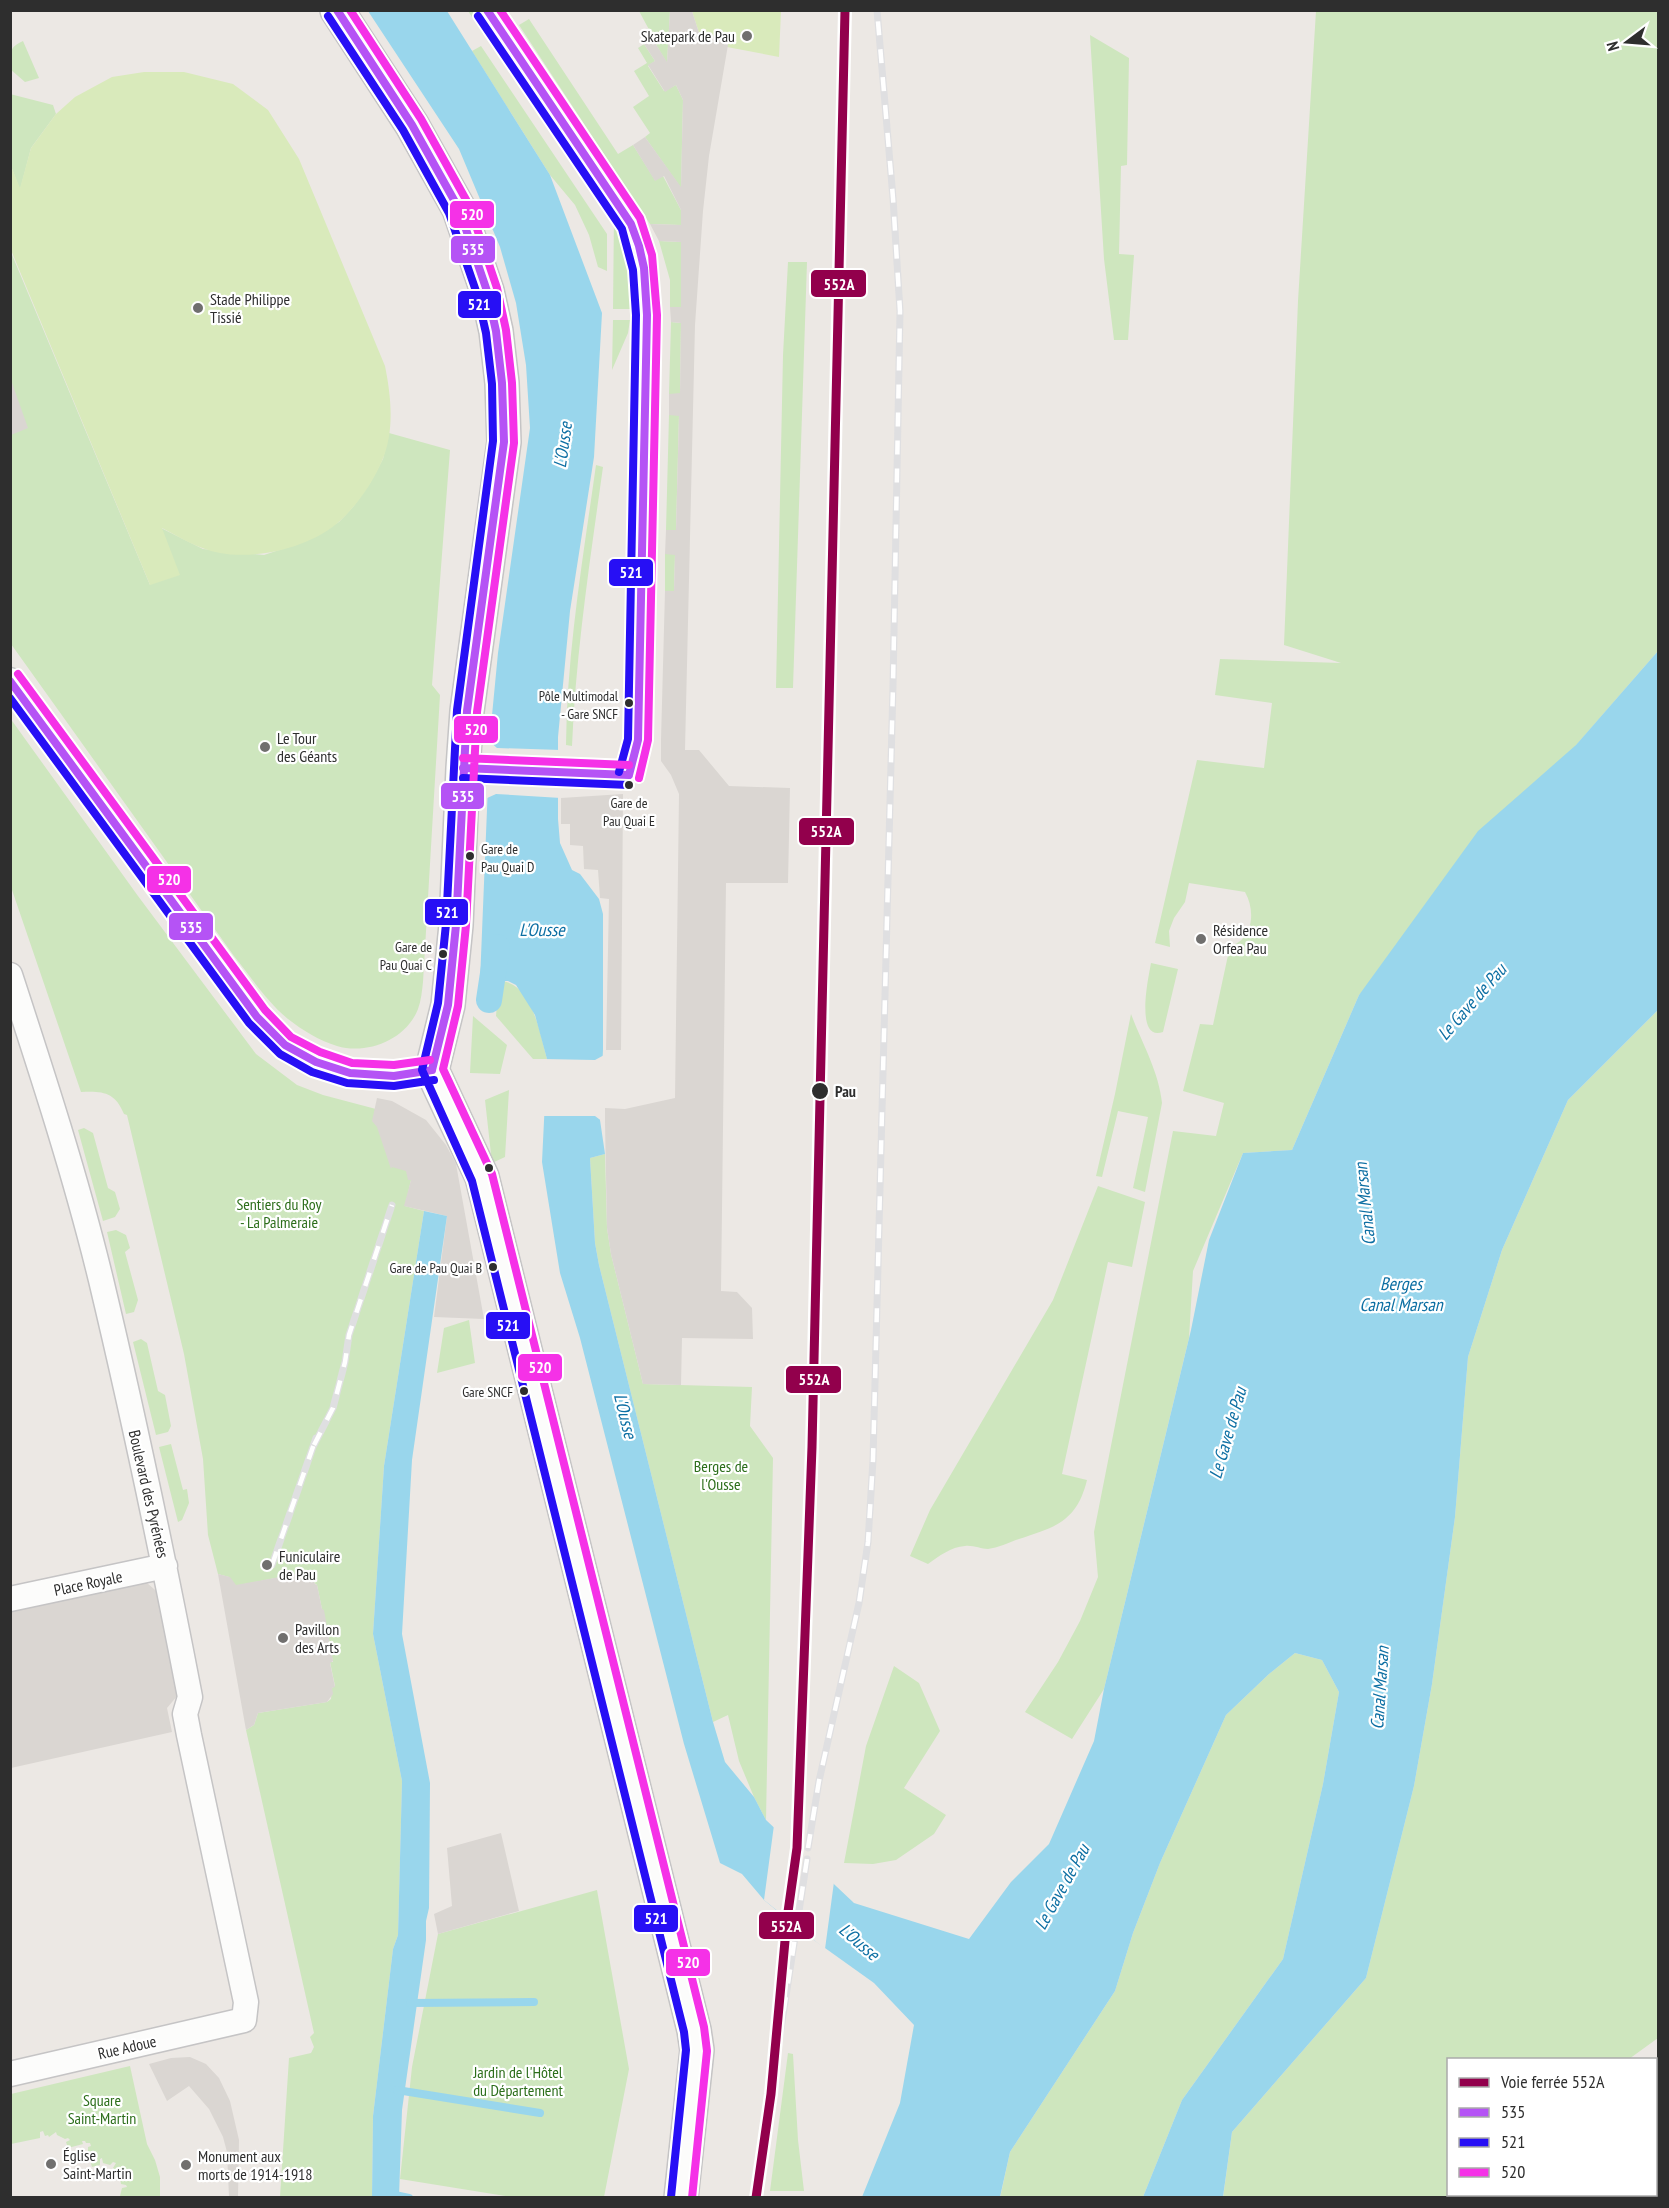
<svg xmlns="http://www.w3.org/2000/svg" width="1669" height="2208" viewBox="0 0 1669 2208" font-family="'PT Sans Narrow',sans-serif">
	<rect width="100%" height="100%" fill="#ece8e4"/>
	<!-- green -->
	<path fill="#cee6be" d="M468,11H482L493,27L483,34Z
		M639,11H670L667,63L652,38L653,37Z
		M1316,11H1658V651L1359,995L1292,1150L1243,1153L1193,1271L1189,1338L1104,1689L1072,1739L1025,1712L1058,1662L1080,1621L1098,1577L1094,1532L1173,1131L1216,1136L1224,1103L1183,1091L1200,1024L1213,1025L1230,946C1253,940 1256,911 1245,892L1189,883L1185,902L1174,918L1169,931L1170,947L1155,943L1197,760L1264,768L1272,703L1215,695L1220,659L1341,663L1284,645L1298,301Z
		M529,19L618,154L633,145L655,180L663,176L681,210V225L650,224L519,25Z
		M1090,35L1129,58L1127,165L1121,166L1119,254L1134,255L1128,340H1114L1104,259Z
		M23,41L39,78L25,82L10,69C10,53 8,48 23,41Z
		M644,44L655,61L648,66L664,91L676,85L683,100L681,188L645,137L650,133L633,107L649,96L634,71L647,63L638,48Z
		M481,46L607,234V271L598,267L589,235L575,205L550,175L472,51Z
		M10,94L53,105L56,114L31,148L20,190L11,166Z
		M614,214C633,245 631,274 630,309H613Z
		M659,241L681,242V307H670V280Z
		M10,250L150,585L161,528L203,549L264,555L297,544L339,522L353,507L370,483L383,459L389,433L450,450L432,685L440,695L423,982C422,991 421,1001 418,1009C406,1040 367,1055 337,1046C320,1041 302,1030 288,1019C267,1002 251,977 234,956L11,644Z
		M788,262H807L793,688H776L783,355Z
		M613,320H630L628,333L612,370Z
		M671,322L681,323L680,394H669Z
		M669,415H679L676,530H666Z
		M596,465L603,467C590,560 576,652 572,746L566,745C567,651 583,558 596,465Z
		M665,554H675L674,591H665Z
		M10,718L138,896L256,1054L297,1085L323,1095L391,1113L411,1180L405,1206L424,1211L384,1466L373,1634L402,1781L398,1935L393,1949L373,2116L372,2197H280L289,2058L311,2053L314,2047L310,2037L314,2033L246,1730L254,1725L258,1713L327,1702L331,1699L332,1688L335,1686L330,1662H333L317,1585L301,1573L235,1586L229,1577L218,1574L208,1535L203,1459L184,1354L127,1115L124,1114C115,1092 103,1091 81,1092L11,887Z
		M1151,963L1178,969L1163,1032C1134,1042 1149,975 1151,963Z
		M499,981C532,981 540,1034 547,1059H533L496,1016Z
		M1658,1010V2038L1629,2059L1448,2060V2194L1469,2195L1467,2197L1223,2198L1232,2132L1366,1978L1414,1786L1432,1684L1455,1517L1468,1357L1502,1250L1568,1100Z
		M1131,1014C1142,1043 1159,1072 1162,1103L1145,1192L1133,1188L1148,1117L1118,1111L1102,1177L1096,1176L1115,1094Z
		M473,1016L507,1045L500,1074L470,1073Z
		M509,1090L505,1157L492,1163L485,1100Z
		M84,1128L93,1133L108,1188L115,1192L120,1209L115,1217L103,1221L78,1130Z
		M605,1154L607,1228L611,1254L643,1384L752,1387L750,1426L773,1458L766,1820L754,1797L739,1761L728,1715L713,1722L599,1265L595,1243L590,1158Z
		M1098,1186L1145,1202L1132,1267L1108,1262L1062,1474L1087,1480C1077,1521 1056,1527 1019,1539C1010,1542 998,1548 988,1549C981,1549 973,1545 965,1546C951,1547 939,1556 928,1564L910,1556L930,1510L1053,1300Z
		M116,1230L126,1235L130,1248L125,1252L138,1300L134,1312L126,1314L107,1232Z
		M469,1320L475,1363L437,1373L444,1328Z
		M141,1339L147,1343L158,1391L165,1395L171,1426L168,1432L156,1435L133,1342Z
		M171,1444L183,1490L187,1489L189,1503L182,1520L178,1522L159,1447Z
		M1295,1653L1322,1660L1339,1692L1323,1784L1283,1959L1182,2100L1143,2197L1000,2198L1010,2152L1115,1991L1133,1933L1160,1863L1226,1715L1269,1674Z
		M894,1666L919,1683L940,1731L904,1788L946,1815L934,1834L896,1860L873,1864L844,1863L866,1746Z
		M597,1890L629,2069L604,2197H511L400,2179L412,2067L438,1934Z
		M788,2053L793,2054L798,2140L804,2191H770Z
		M130,2066L147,2144L155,2160L160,2177V2197L120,2196L122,2188L127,2187L126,2185L121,2184L120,2177L124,2173L123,2171L119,2174L113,2168L116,2163L113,2162L110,2165L103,2163L102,2158L100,2159V2165L92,2167L90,2160L93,2158L92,2154L88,2153V2147L91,2146L90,2143H86L85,2141H82L83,2144L68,2148L66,2142L70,2140L68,2138L65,2139L57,2135L56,2132L49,2137L48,2135L45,2136L43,2131L40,2132V2138L11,2144V2094Z"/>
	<!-- pitch -->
	<path fill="#d9eabb" d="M692,11H781L779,57L727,47L729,39L699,33Z
		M144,72H184L233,84L268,110L299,159L385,366C391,396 395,431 382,461C373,482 358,504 341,520C312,547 258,560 220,553C198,549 181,538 162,528L180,575L150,585L11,250V166L20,188L31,148L56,114L75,97L112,77Z"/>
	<!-- plaza -->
	<path fill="#dad6d2" d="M670,11H692L699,33L729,39L709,156L703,211L695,325L685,750H699L729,786L790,788L788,883H726L721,1291L737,1292L752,1308L753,1339L682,1338L681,1385L643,1384L611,1254L607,1228L605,1122V1108L625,1109L675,1098L679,794L671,775L661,761V740L665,591H674L675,555L665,554L666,530H676L679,416L669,415V394L680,393L681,323L671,322L670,307H681V242L659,241L650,224L681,225V210L664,176L655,181L633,145L645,137L681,187L683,100L676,85L665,92L648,65L655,61L644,44L652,38L667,62Z
		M11,380L28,428L11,435L12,431Z
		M623,794L621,1050H606L609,899L600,898L598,870L584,869L583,846L570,845V824H561V798Z
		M377,1098L392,1101L426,1120L446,1145L456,1164L484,1319L434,1317L447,1216L404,1206L411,1180H408L406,1171L392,1167L391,1169L377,1127L372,1121Z
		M140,1558L147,1583L161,1595L178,1695L167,1708L172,1732L11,1768L10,1588Z
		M301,1573L312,1577L315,1584L317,1585L322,1609L324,1610L333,1661L330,1663L335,1687L332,1688L333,1694L327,1702L258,1713L254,1725L246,1730L218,1574L230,1577L236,1585Z
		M501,1833L519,1911L438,1934L434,1914L452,1906L447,1848Z
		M190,2057L206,2064L219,2078L230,2101L239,2140L238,2197H229L227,2152L223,2137L209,2109L189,2086L167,2101L149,2064L171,2058Z"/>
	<!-- water -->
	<path fill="#99d6ec" d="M368,11H447L550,175L602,313L594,457L570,611L558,737V819L560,843L572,870L580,874L599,899L603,914V1049L600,1120L605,1154L590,1158L595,1243L599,1265L713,1722L725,1762L754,1797L766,1820L854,1903L969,1939L1011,1882L1049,1844L1094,1741L1104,1689L1191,1330L1209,1240L1243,1153L1292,1150L1359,995L1478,831L1576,745L1658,651V1010L1568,1100L1502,1250L1468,1357L1455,1517L1432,1684L1414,1786L1366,1978L1232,2132L1223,2197H1143L1182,2100L1283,1959L1323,1784L1339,1692L1322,1660L1295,1653L1269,1674L1226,1715L1160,1863L1133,1933L1115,1991L1010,2152L1000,2197H862L900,2103L914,2025L874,1983L804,1933L764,1900L742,1874L720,1863L684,1744L580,1338L560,1273L542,1162L547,1059L535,1015L516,985L508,981H480L490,736L498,653L530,428L526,365L516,303L500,247L459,149Z
		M424,1211L447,1216L412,1460L402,1634L430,1783L429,1908L426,1921V1940L402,2110L399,2197H372L373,2116L393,1949L398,1935L402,1781L373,1634L384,1466Z"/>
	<!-- pier -->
	<path fill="#ece8e4" d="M487,739L497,748L561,750V798L496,794L485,799L489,770Z
		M606,1054L603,1122L595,1116H541L544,1059L595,1060Z
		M774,1825L834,1882L825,1949L764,1900Z"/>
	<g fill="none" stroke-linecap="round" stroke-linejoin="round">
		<!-- stream -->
		<path stroke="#99d6ec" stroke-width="8" d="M410,2003L534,2002
			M397,2090L540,2113
			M390,2194L409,2198"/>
		<!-- canal -->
		<path stroke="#99d6ec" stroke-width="26" d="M489,1000L497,947"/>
		<defs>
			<path id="street" d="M10,680L257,1017L285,1045L316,1062L350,1073L394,1076L432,1070
				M10,975C43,1076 76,1177 101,1280C134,1418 163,1557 190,1697L185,1714L189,1735L246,2002L244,2020L10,2074
				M10,1599L165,1566"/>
			<path id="secondary" d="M337,10L412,125L459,209L487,291L496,331L502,383L504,442L467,711L463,768L456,925L448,1005L432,1070L482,1177L694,2030L697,2050L681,2198"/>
		</defs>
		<!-- street casing -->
		<use href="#street" stroke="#c5c4c5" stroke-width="27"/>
		<!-- secondary casing -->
		<use href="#secondary" stroke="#c5c4c5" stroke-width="36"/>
		<!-- street -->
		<use href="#street" stroke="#fcfcfb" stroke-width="24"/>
		<!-- secondary -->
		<use href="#secondary" stroke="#fcfcfb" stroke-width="33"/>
		<defs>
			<path id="rail" d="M314,1445L333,1408L345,1362L349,1335L392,1205
				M272,1565L316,1438
				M808,1848L819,1781L859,1603L868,1542L873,1460L893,686L900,311L893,198L877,10
				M771,2094L807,1859"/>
		</defs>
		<!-- rail casing -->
		<use href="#rail" stroke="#dfdfe1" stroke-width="7"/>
		<!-- rail -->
		<use href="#rail" stroke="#fff" stroke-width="4.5" stroke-dasharray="14" stroke-linecap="butt"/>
		<defs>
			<path id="bus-1" d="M337,10L412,125L459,209L487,291L496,331L502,383L504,442L467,711L456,925L448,1005L432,1070
				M487,10L631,224L639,246L644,268L647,315L638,740L629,775
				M10,681L257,1017L285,1045L316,1062L350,1073L394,1076L432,1070
				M463,768L629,775"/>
			<path id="bus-2" d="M328,16L403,130L449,213L477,294L486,333L492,384L493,441L457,710L446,924L438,1003L422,1070L472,1181L684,2032L686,2050L671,2197
				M478,16L622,229L633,270L636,315L628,739L619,772
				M10,698L249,1023L280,1054L312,1072L347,1083L394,1086L434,1080
				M463,778L629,785"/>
			<path id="bus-3" d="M350,10L421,119L469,205L497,288L506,330L512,383L514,443L477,712L466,925L458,1006L443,1069L492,1174L704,2027L707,2051L692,2198
				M500,10L640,218L652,255L657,315L648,740L639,778
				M18,674L265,1010L291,1037L320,1052L352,1063L394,1065L430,1060
				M463,758L629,765"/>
		</defs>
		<!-- bus-1 casing -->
		<use href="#bus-1" stroke="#fff" stroke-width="12"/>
		<!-- bus-2 casing -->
		<use href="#bus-2" stroke="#fff" stroke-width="12"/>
		<!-- bus-3 casing -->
		<use href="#bus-3" stroke="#fff" stroke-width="12"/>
		<!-- bus-1 -->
		<use href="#bus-1" stroke="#b553f5" stroke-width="8"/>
		<!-- bus-2 -->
		<use href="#bus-2" stroke="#270ff5" stroke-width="8"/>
		<!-- bus-3 -->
		<use href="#bus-3" stroke="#f531e7" stroke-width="8"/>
		<defs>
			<path id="rail-1" d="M756,2198L771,2094L787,1919L797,1848L812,1447L845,10"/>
		</defs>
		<!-- rail-1 casing -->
		<use href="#rail-1" stroke="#fff" stroke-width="14"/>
		<!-- rail-1 -->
		<use href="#rail-1" stroke="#92004c" stroke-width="9"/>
	</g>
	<!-- markers -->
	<g fill="#706f6e" stroke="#fff" stroke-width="2">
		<circle cx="747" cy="36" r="6"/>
		<circle cx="198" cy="308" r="6"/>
		<circle cx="265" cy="747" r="6"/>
		<circle cx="1201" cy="939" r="6"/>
		<circle cx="267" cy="1565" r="6"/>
		<circle cx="283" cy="1638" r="6"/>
		<circle cx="51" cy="2164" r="6"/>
		<circle cx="186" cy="2165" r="6"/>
	</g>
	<g fill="#2e2e2e" stroke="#fff" stroke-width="2">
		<circle cx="629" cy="703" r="5"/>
		<circle cx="629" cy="785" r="5"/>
		<circle cx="470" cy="856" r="5"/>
		<circle cx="443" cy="954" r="5"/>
		<circle cx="820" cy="1091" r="9"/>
		<circle cx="489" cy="1168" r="5"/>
		<circle cx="493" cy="1267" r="5"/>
		<circle cx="524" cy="1391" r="5"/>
	</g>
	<g text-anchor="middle" stroke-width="4.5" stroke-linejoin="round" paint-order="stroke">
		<!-- bus labels -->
		<g font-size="14" fill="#2e2e2e" stroke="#fff" text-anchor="end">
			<text x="618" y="701">Pôle Multimodal<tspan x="618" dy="18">- Gare SNCF</tspan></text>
			<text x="629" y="808" text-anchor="middle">Gare de<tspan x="629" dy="18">Pau Quai E</tspan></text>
			<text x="481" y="854" text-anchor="start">Gare de<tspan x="481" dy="18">Pau Quai D</tspan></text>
			<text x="432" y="952">Gare de<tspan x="432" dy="18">Pau Quai C</tspan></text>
			<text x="482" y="1273">Gare de Pau Quai B</text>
			<text x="513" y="1397">Gare SNCF</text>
		</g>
		<!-- poi labels -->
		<g font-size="16" fill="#2e2e2e" stroke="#fff" text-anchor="start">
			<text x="735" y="42" text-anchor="end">Skatepark de Pau</text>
			<text x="210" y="305">Stade Philippe<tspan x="210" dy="18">Tissié</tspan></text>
			<text x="277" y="744">Le Tour<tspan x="277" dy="18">des Géants</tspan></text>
			<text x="1213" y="936">Résidence<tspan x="1213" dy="18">Orfea Pau</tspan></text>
			<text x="279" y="1562">Funiculaire<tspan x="279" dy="18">de Pau</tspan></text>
			<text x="295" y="1635">Pavillon<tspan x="295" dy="18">des Arts</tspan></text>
			<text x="63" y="2161">Église<tspan x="63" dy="18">Saint-Martin</tspan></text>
			<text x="198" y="2162">Monument aux<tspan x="198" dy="18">morts de 1914-1918</tspan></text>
		</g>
		<!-- stop labels -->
		<g font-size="16" font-weight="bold" fill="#2e2e2e" stroke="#fff" text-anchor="start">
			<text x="835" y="1097">Pau</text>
		</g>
		<!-- park labels -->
		<g font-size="16" fill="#2c6e1b" stroke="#fff">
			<text x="279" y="1210">Sentiers du Roy<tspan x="279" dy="18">- La Palmeraie</tspan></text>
			<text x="721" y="1472">Berges de<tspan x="721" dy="18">l'Ousse</tspan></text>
			<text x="518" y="2078">Jardin de l'Hôtel<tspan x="518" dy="18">du Département</tspan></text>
			<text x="102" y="2106">Square<tspan x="102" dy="18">Saint-Martin</tspan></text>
		</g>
		<!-- street labels -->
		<g font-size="16" fill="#2e2e2e" stroke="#fff">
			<text transform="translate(149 1494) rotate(77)" y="6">Boulevard des Pyrénées</text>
			<text transform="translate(88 1583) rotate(-12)" y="6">Place Royale</text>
			<text transform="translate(127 2047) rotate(-13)" y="6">Rue Adoue</text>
		</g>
		<!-- water labels -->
		<g font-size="18" font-style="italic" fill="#0d6fa3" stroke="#fff">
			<text transform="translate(563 445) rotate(-82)" y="6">L'Ousse</text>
			<text x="542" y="936">L'Ousse</text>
			<text transform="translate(1472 1002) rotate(-49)" y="6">Le Gave de Pau</text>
			<text transform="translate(1365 1204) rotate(-96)" y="6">Canal Marsan</text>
			<text x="1401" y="1290">Berges<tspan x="1401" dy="21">Canal Marsan</tspan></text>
			<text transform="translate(625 1416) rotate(76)" y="6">L'Ousse</text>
			<text transform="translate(1228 1433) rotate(-74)" y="6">Le Gave de Pau</text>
			<text transform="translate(1380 1688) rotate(-86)" y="6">Canal Marsan</text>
			<text transform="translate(1062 1887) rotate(-61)" y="6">Le Gave de Pau</text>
			<text transform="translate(859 1942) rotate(41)" y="6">L'Ousse</text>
		</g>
	</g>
	<g stroke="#fff" stroke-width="2">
		<rect x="449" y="200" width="46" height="29" rx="6" fill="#f531e7"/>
		<rect x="450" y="235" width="46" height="29" rx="6" fill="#b553f5"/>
		<rect x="810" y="269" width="57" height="29" rx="6" fill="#92004c"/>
		<rect x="457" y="290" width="45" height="29" rx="6" fill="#270ff5"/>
		<rect x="608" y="558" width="46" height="29" rx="6" fill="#270ff5"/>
		<rect x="453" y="715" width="46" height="29" rx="6" fill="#f531e7"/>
		<rect x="440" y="782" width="45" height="28" rx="6" fill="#b553f5"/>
		<rect x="798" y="817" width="57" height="29" rx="6" fill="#92004c"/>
		<rect x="146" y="865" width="46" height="29" rx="6" fill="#f531e7"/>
		<rect x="424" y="898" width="45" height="28" rx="6" fill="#270ff5"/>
		<rect x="168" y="912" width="46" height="29" rx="6" fill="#b553f5"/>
		<rect x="485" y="1311" width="46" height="29" rx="6" fill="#270ff5"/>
		<rect x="517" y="1353" width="46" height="29" rx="6" fill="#f531e7"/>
		<rect x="785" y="1365" width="57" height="29" rx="6" fill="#92004c"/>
		<rect x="633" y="1904" width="46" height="29" rx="6" fill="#270ff5"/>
		<rect x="758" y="1911" width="57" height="29" rx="6" fill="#92004c"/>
		<rect x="665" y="1948" width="46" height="29" rx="6" fill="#f531e7"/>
	</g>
	<g font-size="16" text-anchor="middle" font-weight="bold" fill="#fff">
		<text x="472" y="220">520</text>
		<text x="473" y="255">535</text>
		<text x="839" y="290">552A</text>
		<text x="479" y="310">521</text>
		<text x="631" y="578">521</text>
		<text x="476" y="735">520</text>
		<text x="463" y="802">535</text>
		<text x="826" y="837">552A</text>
		<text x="169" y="885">520</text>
		<text x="447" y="918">521</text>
		<text x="191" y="933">535</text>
		<text x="508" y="1331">521</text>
		<text x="540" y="1373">520</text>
		<text x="814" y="1385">552A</text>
		<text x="656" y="1924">521</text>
		<text x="786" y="1932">552A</text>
		<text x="688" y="1968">520</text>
	</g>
	<!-- border -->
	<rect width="1669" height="2208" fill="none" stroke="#2e2e2e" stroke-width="24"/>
	<!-- legend -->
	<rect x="1447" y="2058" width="210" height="138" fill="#ffffff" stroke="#ababab" stroke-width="1.5"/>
	<rect x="1459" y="2078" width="30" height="9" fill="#92004c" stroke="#ababab" stroke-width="1.5"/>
	<text x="1501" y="2088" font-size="18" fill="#2e2e2e">Voie ferrée 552A</text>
	<rect x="1459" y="2108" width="30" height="9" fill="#b553f5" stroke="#ababab" stroke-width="1.5"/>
	<text x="1501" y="2118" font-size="18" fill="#2e2e2e">535</text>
	<rect x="1459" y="2138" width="30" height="9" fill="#270ff5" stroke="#ababab" stroke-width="1.5"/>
	<text x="1501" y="2148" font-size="18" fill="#2e2e2e">521</text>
	<rect x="1459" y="2168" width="30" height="9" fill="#f531e7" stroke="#ababab" stroke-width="1.5"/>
	<text x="1501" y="2178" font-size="18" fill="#2e2e2e">520</text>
	<!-- north arrow -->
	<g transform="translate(1627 42) rotate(254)" stroke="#ffffff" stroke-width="4.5" paint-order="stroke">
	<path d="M0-4.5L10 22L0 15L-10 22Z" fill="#2e2e2e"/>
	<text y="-9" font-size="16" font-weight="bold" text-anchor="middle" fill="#2e2e2e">N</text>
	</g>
</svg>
